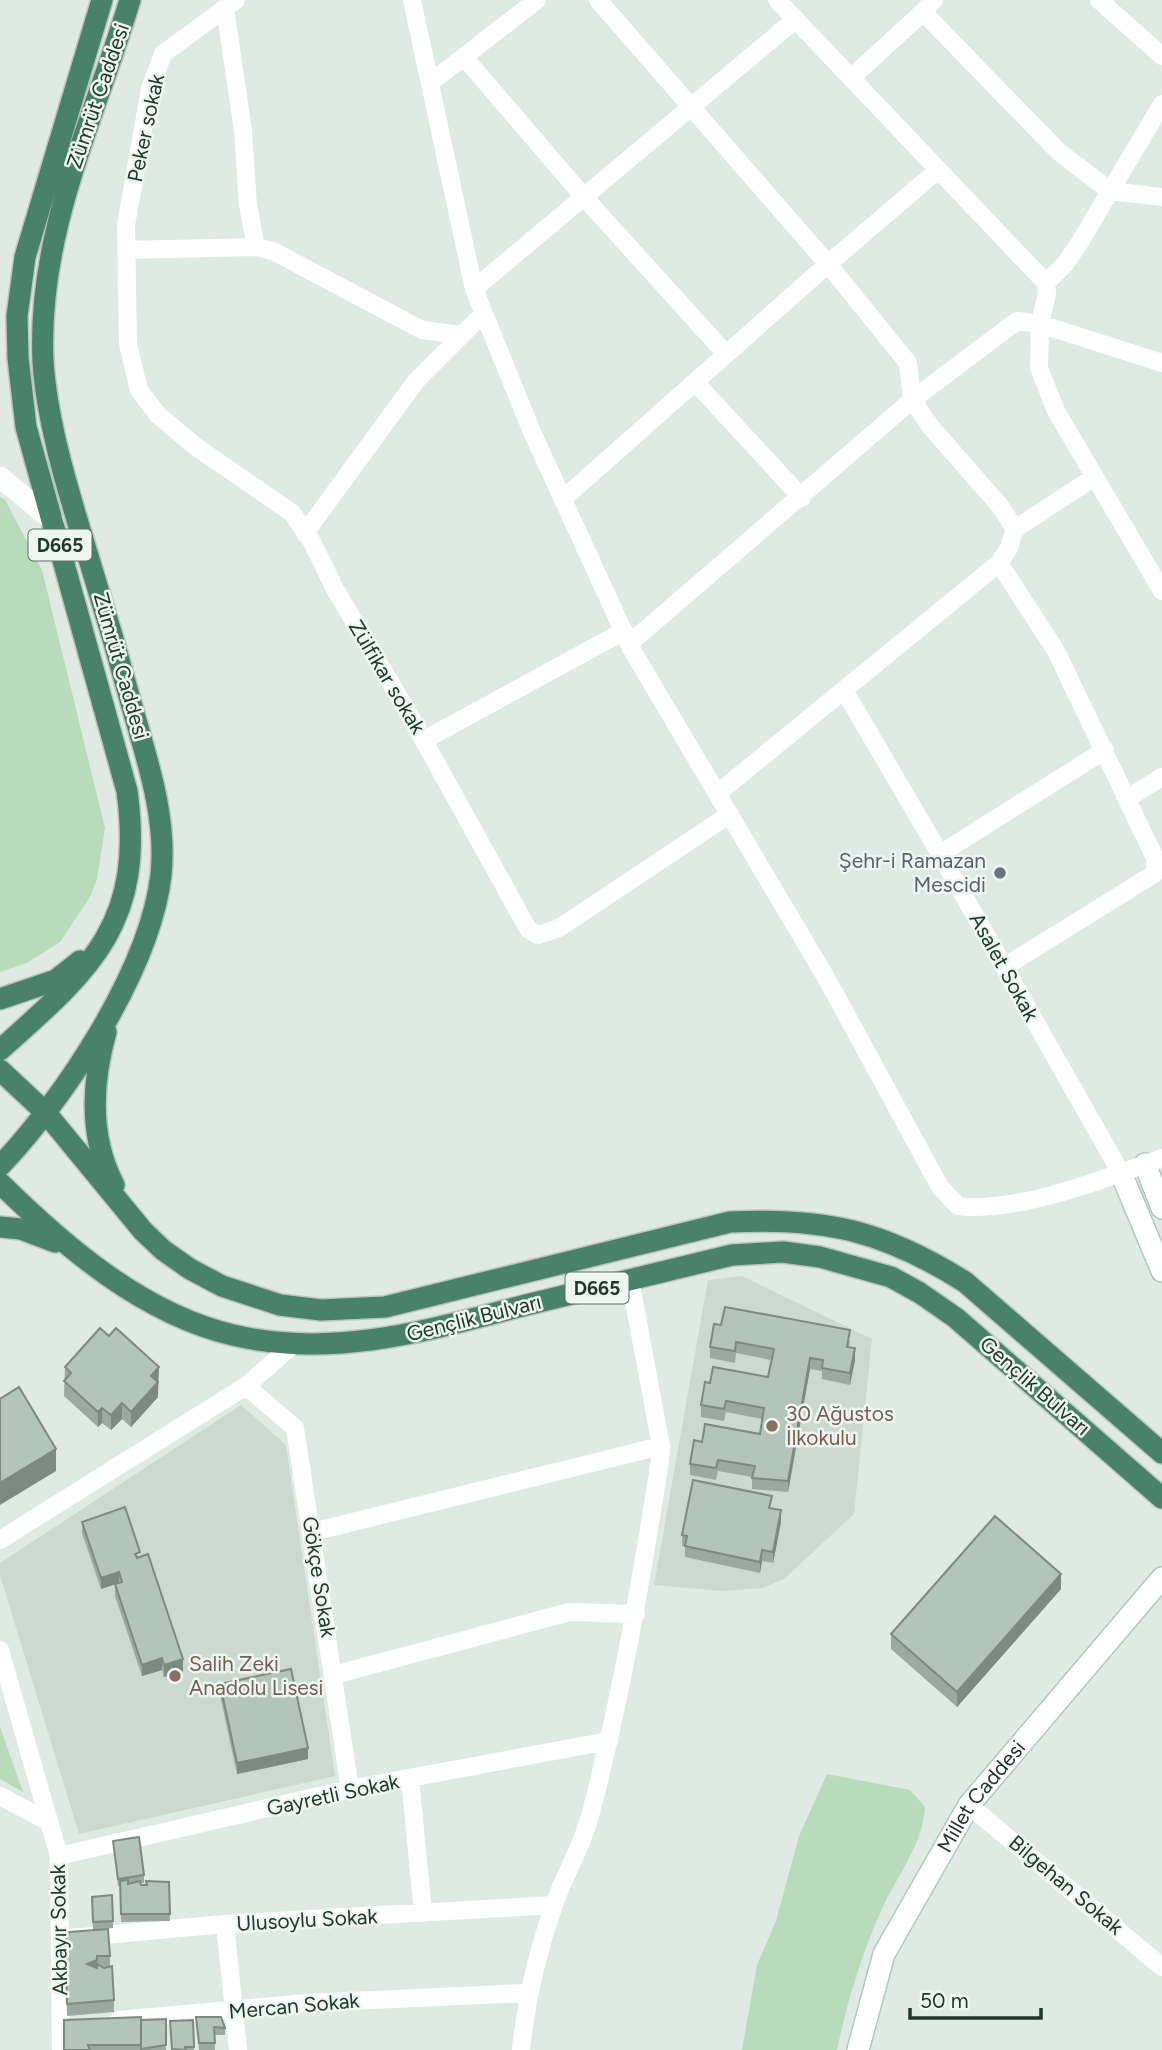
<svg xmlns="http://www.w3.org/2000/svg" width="1162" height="2050" viewBox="0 0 1162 2050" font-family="Figtree,sans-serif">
	<rect width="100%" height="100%" fill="#deeae3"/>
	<!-- built -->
	<path fill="#ccd9d1" d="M742,1276L872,1339L854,1514L784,1579L762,1588L723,1591L654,1585L708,1280Z
		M241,1405L286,1445L335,1776L79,1834L0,1575V1563Z"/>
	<!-- green -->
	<path fill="#b7dbbb" d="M0,497L5,500L42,570L105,828L97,879L90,897L60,942L27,963L0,972Z
		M0,1727L23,1792L0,1779Z
		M827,1774L910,1790L925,1807C923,1845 896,1877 881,1911C861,1956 847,2002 837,2050H742L757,1965L776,1921L799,1836Z"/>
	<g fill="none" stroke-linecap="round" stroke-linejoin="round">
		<defs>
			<g id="secondary">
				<path d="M1145,1164L1162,1208"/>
				<path d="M1121,1173L1162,1271"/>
				<path id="s1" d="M858,2050L884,1954L969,1805L1162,1578"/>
			</g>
			<path id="trunk" d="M0,999L56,980L80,961
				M106,1032C92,1082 89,1137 114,1185
				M0,1050C91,969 145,924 127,791L26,427L18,358L17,316L25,257L102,0
				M0,1070L46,1113L143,1231L163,1250L190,1269L222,1286L280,1305L321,1310L385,1307L730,1222C825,1217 884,1231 965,1282L1162,1453
				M0,1166C65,1098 150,970 161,875C167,819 148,763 133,710C120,662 106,614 91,566C72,503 47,427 43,361C37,232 94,120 130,0
				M0,1183C65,1247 143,1314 233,1335C333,1359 430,1330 526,1305C595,1288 664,1271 732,1255L783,1252L820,1257L891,1277L920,1293L956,1318L1162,1498
				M0,1227L21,1229L55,1242"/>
		</defs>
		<!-- secondary casing -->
		<use href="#secondary" stroke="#b1c9bd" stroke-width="24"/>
		<!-- trunk casing -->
		<use href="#trunk" stroke="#bcc4c0" stroke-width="24"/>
		<!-- minor -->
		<path stroke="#fff" stroke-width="18" d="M236,0L163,54L150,89L126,225L128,344L139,390L158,415L195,446L292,513L312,542L335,589L413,721L528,929L538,935L559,928L730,814
			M412,0L474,289L532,432L632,650L828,981L940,1187L958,1206C1019,1213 1104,1179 1162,1158
			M598,0L828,264L908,363L912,400L931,427L1000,506L1015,529L1009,548L999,563L1056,651L1156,860L1154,874L1004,967
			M777,0L1046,283L1047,293L1040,324L1039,368L1056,411L1162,591
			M934,0L923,12L1059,152L1110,191L1162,197
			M1099,0L1162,56
			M225,8L243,131L248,205L256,247
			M464,57L583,196L726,354
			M851,78L923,12
			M430,83L537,0
			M126,250L256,247L273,251L422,330L461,335
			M1046,283L1065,264L1080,242L1162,104
			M474,289L796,19
			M695,382L802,498
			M563,499L828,264L938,170
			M1015,529L1093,478
			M305,533L416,381L483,314
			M630,643L912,400L1017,321L1040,324L1162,363
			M844,690L940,854L1121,1173
			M424,740L624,631
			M718,793L999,563
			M1128,798L1162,777
			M940,854L1105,750
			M246,1386L295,1428L350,1789
			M312,1532L661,1446
			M0,1540L246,1386L294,1344
			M0,1650L59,1856L61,2050
			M334,1675L569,1612L636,1614
			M410,1778L423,1913
			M0,1796L47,1821
			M969,1805L1162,1967
			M59,1856L350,1789L609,1741
			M225,1924L238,2050
			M60,1939L225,1924L554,1905
			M119,2020L307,2003L527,1993
			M521,2050C526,2000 537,1953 554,1905C564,1875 582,1847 590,1816C621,1699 641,1581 660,1461L661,1446L630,1280"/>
		<!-- tertiary -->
		<path stroke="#fff" stroke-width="21" d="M0,477L53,521"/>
		<!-- secondary -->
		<use href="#secondary" stroke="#fff" stroke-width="21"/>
		<!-- trunk -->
		<use href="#trunk" stroke="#48826b" stroke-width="21"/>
	</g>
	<!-- wall -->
	<path fill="#9aa9a1" d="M714,1324L850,1341L849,1347L855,1360L850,1385L822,1379V1371L810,1369L788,1492L752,1489V1477L718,1471L716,1480L690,1475V1464L702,1442L760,1434L762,1419L726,1412L724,1421L701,1417V1405L710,1383L768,1377L771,1360L736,1353L735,1363L710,1358V1347Z
		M65,1367L159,1382L158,1384V1397L131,1427L122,1419L111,1430L102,1423L98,1427L64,1396Z
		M771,1508L781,1522L773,1563L762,1561L760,1573L685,1557V1547L682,1546V1535Z
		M82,1522L140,1557L183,1671L164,1677L162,1670L142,1676L115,1596V1584L101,1589L82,1533Z
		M1061,1589L957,1707L891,1649V1634Z
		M220,1684L308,1759L237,1774L220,1695Z
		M113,1841L144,1875V1883H141V1885L169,1882L170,1921L121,1922L120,1886H118Z
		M92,1904L113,1921V1928L93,1930Z
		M65,1952L110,1956V1967L114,2000V2012L67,2016Z
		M196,2017L225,2028V2035H214L215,2050H199Z
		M166,2019V2050H64L141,2020Z
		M193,2020L194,2050H172L170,2021Z"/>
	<!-- shaded-wall -->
	<path fill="#7d8983" d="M855,1348V1360L850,1385V1373Z
		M810,1358V1369L788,1492V1481Z
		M159,1367L158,1397L131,1427V1412L151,1376Z
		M122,1403V1419L111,1430V1415Z
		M102,1408V1423L98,1427V1412Z
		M56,1449V1471L0,1505V1483Z
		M781,1510V1522L773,1563V1552Z
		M762,1550V1561L760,1573V1562Z
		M119,1572V1583L101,1589V1578Z
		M1061,1574V1589L957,1707V1692Z
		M162,1658V1670L142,1676V1665Z
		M183,1659V1671L164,1677V1665Z
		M308,1748V1759L237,1774V1763Z
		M97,1960V1971L87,1964Z"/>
	<!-- building -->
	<path fill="#b3c4bb" stroke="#7d8983" stroke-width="2" d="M725,1307L850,1330L847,1347L855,1348L850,1373L822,1368L823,1360L810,1358L788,1481L752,1478L755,1466L718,1460L716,1468L690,1464L694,1440L702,1442L705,1424L760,1434L764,1408L726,1401L724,1409L701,1405L705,1382L710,1383L713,1367L768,1377L774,1349L736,1342L735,1351L710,1347L714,1324L721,1325Z
		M100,1328L109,1336L116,1328L159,1367L151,1376L158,1382L131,1412L122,1403L111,1415L102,1408L98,1412L64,1381L71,1373L65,1367Z
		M19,1387L56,1449L0,1483V1399Z
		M693,1480L772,1496L769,1508L781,1510L773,1552L762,1550L760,1562L685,1546L687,1536L682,1535Z
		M125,1507L140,1552L135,1554L137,1558L148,1554L183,1659L164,1665L162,1658L142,1665L115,1584L122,1582L119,1572L101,1578L82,1522Z
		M995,1516L1061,1574L957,1692L891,1634Z
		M291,1669L308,1748L237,1763L220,1684Z
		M139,1837L144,1875L118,1879L113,1841Z
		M128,1880V1884L140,1881L141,1885H147L146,1881L169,1882L170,1914H121L120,1881Z
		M112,1895L113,1921L93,1922L92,1897Z
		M108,1929L110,1956H97V1960L87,1964L97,1968V1964L104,1968L112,1966L114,2000L67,2004L65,1941L69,1932Z
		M141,2017V2045H88L90,2050H64V2020Z
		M196,2017H221L225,2028L214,2027L215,2043H199Z
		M166,2019V2045L141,2049V2020Z
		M193,2020L194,2047H185L186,2050L172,2049L170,2021Z"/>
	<!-- markers -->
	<circle fill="#6b7280" stroke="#eef6f1" stroke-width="2.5" cx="1000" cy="873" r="7"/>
	<g fill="#8d6e63" stroke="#eef6f1" stroke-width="2.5">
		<circle cx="772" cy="1426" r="7"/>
		<circle cx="175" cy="1676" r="7"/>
	</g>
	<g text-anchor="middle" stroke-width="5" stroke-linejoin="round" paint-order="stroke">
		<!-- shield labels -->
		<g fill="#eef6f1" stroke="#5e7268" stroke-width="2">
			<rect x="28.5" y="529.5" width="63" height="31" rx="5"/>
			<rect x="565.5" y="1272.5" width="63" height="31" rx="5"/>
		</g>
		<g font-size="19" font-weight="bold" fill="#20392e">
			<text x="60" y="552">D665</text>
			<text x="597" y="1295">D665</text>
		</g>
		<!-- street labels -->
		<g font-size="21" fill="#20392e" stroke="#eef6f1">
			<text transform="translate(98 96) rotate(-71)" y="7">Zümrüt Caddesi</text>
			<text transform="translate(146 128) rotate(-78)" y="7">Peker sokak</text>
			<text transform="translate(121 666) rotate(74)" y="7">Zümrüt Caddesi</text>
			<text transform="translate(387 677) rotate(59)" y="7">Zülfikar sokak</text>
			<text transform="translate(1004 967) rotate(61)" y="7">Asalet Sokak</text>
			<text transform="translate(474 1318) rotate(-14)" y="7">Gençlik Bulvarı</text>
			<text transform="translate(1035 1386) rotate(41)" y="7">Gençlik Bulvarı</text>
			<text transform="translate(319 1577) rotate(81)" y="7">Gökçe Sokak</text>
			<text transform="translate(333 1795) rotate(-12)" y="7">Gayretli Sokak</text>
			<text dy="7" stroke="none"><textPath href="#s1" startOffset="285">Millet Caddesi</textPath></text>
			<text transform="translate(1066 1885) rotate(40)" y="7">Bilgehan Sokak</text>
			<text transform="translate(307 1920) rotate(-3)" y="7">Ulusoylu Sokak</text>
			<text transform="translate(59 1930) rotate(-91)" y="7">Akbayır Sokak</text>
			<text transform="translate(294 2006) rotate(-5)" y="7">Mercan Sokak</text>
		</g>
		<!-- worship labels -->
		<g font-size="21" fill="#5b616d" stroke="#eef6f1" text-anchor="end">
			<text x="986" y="868">Şehr-i Ramazan<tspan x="986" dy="24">Mescidi</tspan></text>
		</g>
		<!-- education labels -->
		<g font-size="21" fill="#785e54" stroke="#eef6f1" text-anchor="start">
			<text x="786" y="1421">30 Ağustos<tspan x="786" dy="24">İlkokulu</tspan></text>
			<text x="189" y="1671">Salih Zeki<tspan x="189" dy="24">Anadolu Lisesi</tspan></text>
		</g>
	</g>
	<!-- scale -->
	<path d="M910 2008v10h131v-10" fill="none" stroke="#20392e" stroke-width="3.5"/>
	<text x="920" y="2008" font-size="21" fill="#20392e" stroke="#eef6f1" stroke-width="5" paint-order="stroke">50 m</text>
</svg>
